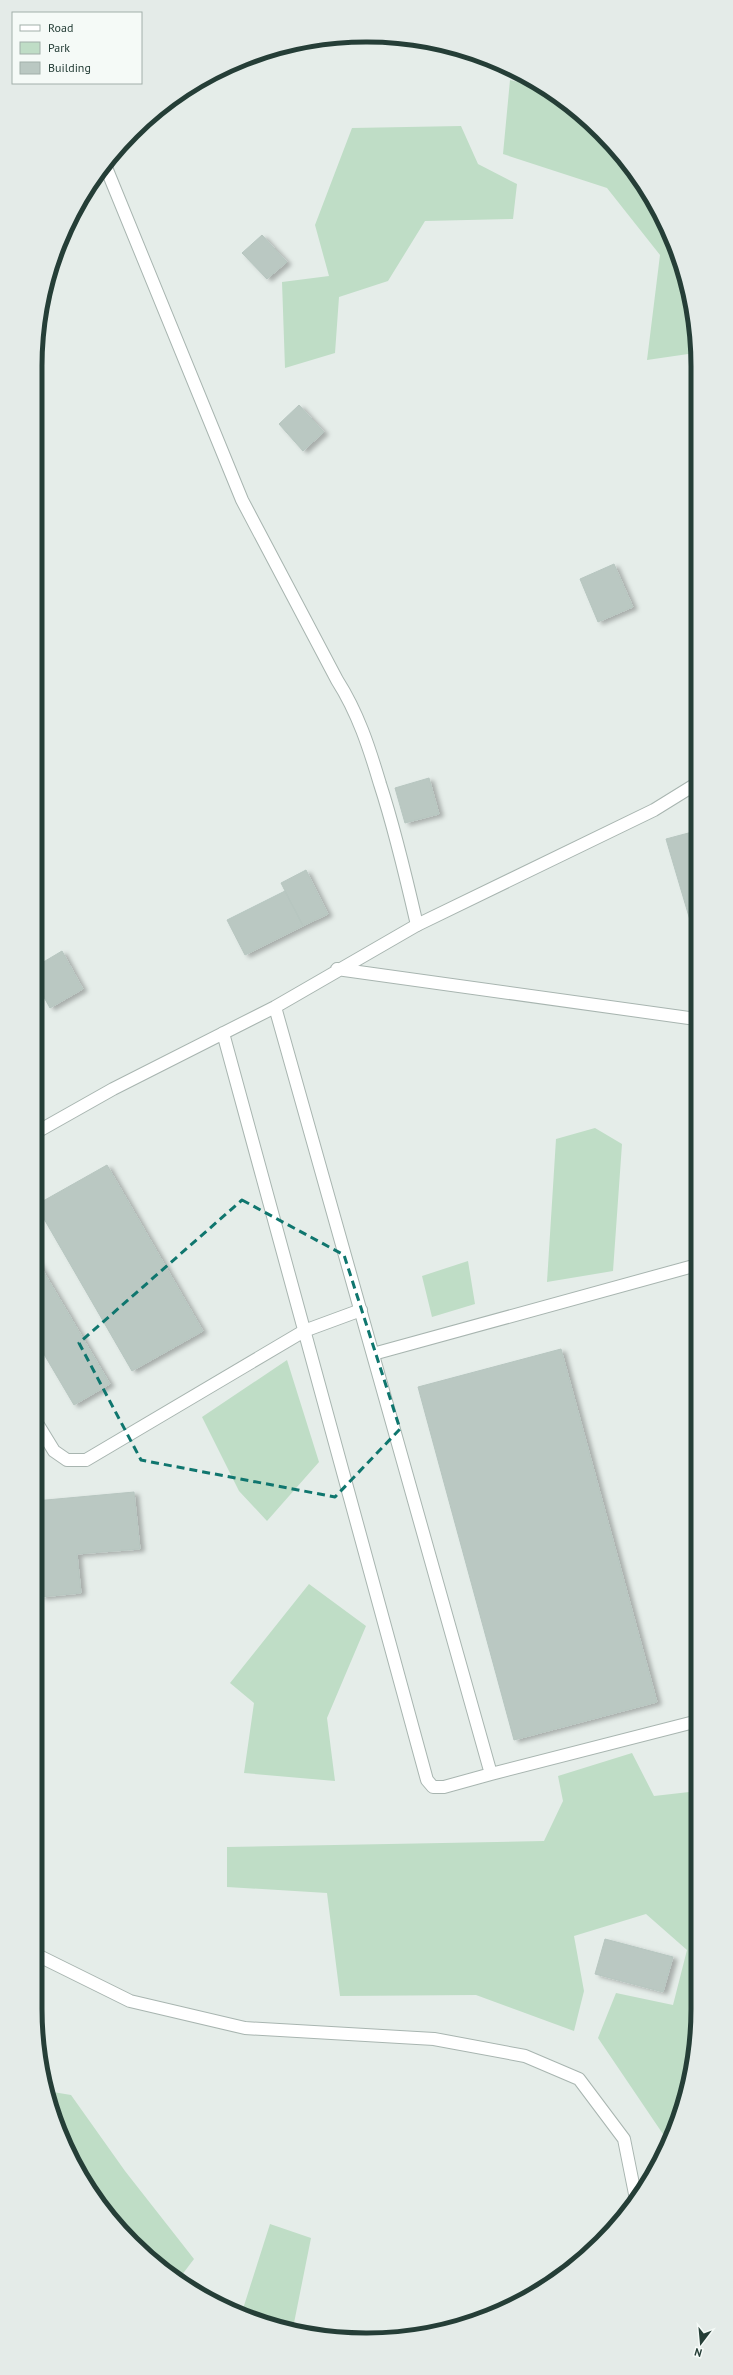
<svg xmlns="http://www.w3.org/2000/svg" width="733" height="2375" viewBox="0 0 733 2375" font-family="'PT Sans',sans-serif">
	<defs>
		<filter id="shadow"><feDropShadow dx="4.5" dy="2.5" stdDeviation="2" flood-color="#0004"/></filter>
	</defs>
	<rect width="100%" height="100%" fill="#e5ede9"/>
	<!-- green -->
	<path fill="#bfddc6" d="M510,80L543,88L616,148L664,220L695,323V353L647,360L660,255L607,188L503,154Z
		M461,126L478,164L517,184L513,219L425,221L388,281L339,297L335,353L285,368L282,282L329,276L315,225L352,128Z
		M595,1128L622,1144L613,1271L547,1282L556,1139Z
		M468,1261L475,1304L432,1317L422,1276Z
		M287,1360L319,1462L267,1521L239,1491L202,1417Z
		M309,1584L366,1626L327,1718L335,1781L244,1773L254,1703L230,1683Z
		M632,1753L654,1796L698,1791V2008L692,2073L689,2082L687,2081L669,2143L598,2038L616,1993L673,2005L687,1950L646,1914L574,1936L584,1991L574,2031L476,1995L340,1996L327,1893L227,1887V1847L544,1841L563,1801L558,1776Z
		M47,2091L71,2095L125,2171L194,2259L178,2280L165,2271L117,2227L60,2135Z
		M270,2224L311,2238L293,2328L242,2312Z"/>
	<!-- building -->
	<path fill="#bac8c2" stroke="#b7c6c0" filter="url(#shadow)" d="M262,235L287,262L267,279L242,253Z
		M299,405L324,432L303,451L279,424Z
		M614,564L633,607L598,622L580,579Z
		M429,778L439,814L405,823L395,788Z
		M696,831V936L695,937L666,839Z
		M306,870L328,914L303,926L281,883Z
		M285,891L303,926L245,955L227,920Z
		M62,951L83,989L50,1008L35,981V967Z
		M107,1165L203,1331L132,1371L36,1205Z
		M35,1257L110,1384L74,1405L35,1339Z
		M561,1349L657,1702L514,1740L418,1387Z
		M134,1492L140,1549L77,1554L81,1593L41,1597L35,1538V1501Z
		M605,1939L673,1957L663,1992L595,1974Z"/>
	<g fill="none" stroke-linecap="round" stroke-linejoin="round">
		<defs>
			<path id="lane" d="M337,969L696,1019
				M223,1033L427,1780L433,1787H444L491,1774L275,1007
				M35,1133L113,1089L275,1007L417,925L654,810L696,784
				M373,1354L697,1265
				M35,1420L54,1451L67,1460H86L304,1331L361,1310
				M491,1774L698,1721"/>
			<path id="street" d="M105,165L242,500L337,680C358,713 369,747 380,784C395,830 406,877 417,925
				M35,1954L130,2001L245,2028L434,2039L525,2056L579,2079L624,2139L636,2199"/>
		</defs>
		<!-- lane casing -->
		<use href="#lane" stroke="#a8b5b0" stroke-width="14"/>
		<!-- street casing -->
		<use href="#street" stroke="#a8b5b0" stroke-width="14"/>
		<!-- lane -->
		<use href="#lane" stroke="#fff" stroke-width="12"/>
		<!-- street -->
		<use href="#street" stroke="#fff" stroke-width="12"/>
	</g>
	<!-- marked area -->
	<path fill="none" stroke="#0f766e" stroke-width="3" stroke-dasharray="8 5" stroke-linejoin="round" d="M242,1200L344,1255L400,1429L335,1497L141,1460L79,1343Z"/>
	<!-- crop -->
	<path d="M0 0H733V2375H0ZM366 42H367A324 324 0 0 1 691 366V2009A324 324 0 0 1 367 2333H366A324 324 0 0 1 42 2009V366A324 324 0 0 1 366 42Z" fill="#e4ebe8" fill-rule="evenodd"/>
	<path fill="none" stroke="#253e37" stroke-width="5" d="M366 42H367A324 324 0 0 1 691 366V2009A324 324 0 0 1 367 2333H366A324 324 0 0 1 42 2009V366A324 324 0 0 1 366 42Z"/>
	<!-- legend -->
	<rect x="12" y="12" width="130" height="72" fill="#f5faf7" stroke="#a2afaa"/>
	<rect x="20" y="25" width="20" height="6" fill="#ffffff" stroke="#a2afaa"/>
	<text x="48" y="32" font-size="12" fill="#253e37">Road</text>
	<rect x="20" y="42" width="20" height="12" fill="#bfddc6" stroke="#a2afaa"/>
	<text x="48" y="52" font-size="12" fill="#253e37">Park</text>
	<rect x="20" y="62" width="20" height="12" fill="#bac8c2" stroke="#a2afaa"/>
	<text x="48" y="72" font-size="12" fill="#253e37">Building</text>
	<!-- north arrow -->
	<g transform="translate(701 2343) rotate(196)" stroke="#f5faf7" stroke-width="3" paint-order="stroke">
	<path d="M0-3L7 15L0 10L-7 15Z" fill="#253e37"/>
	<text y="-6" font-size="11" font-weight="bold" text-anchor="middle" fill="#253e37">N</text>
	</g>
</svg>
